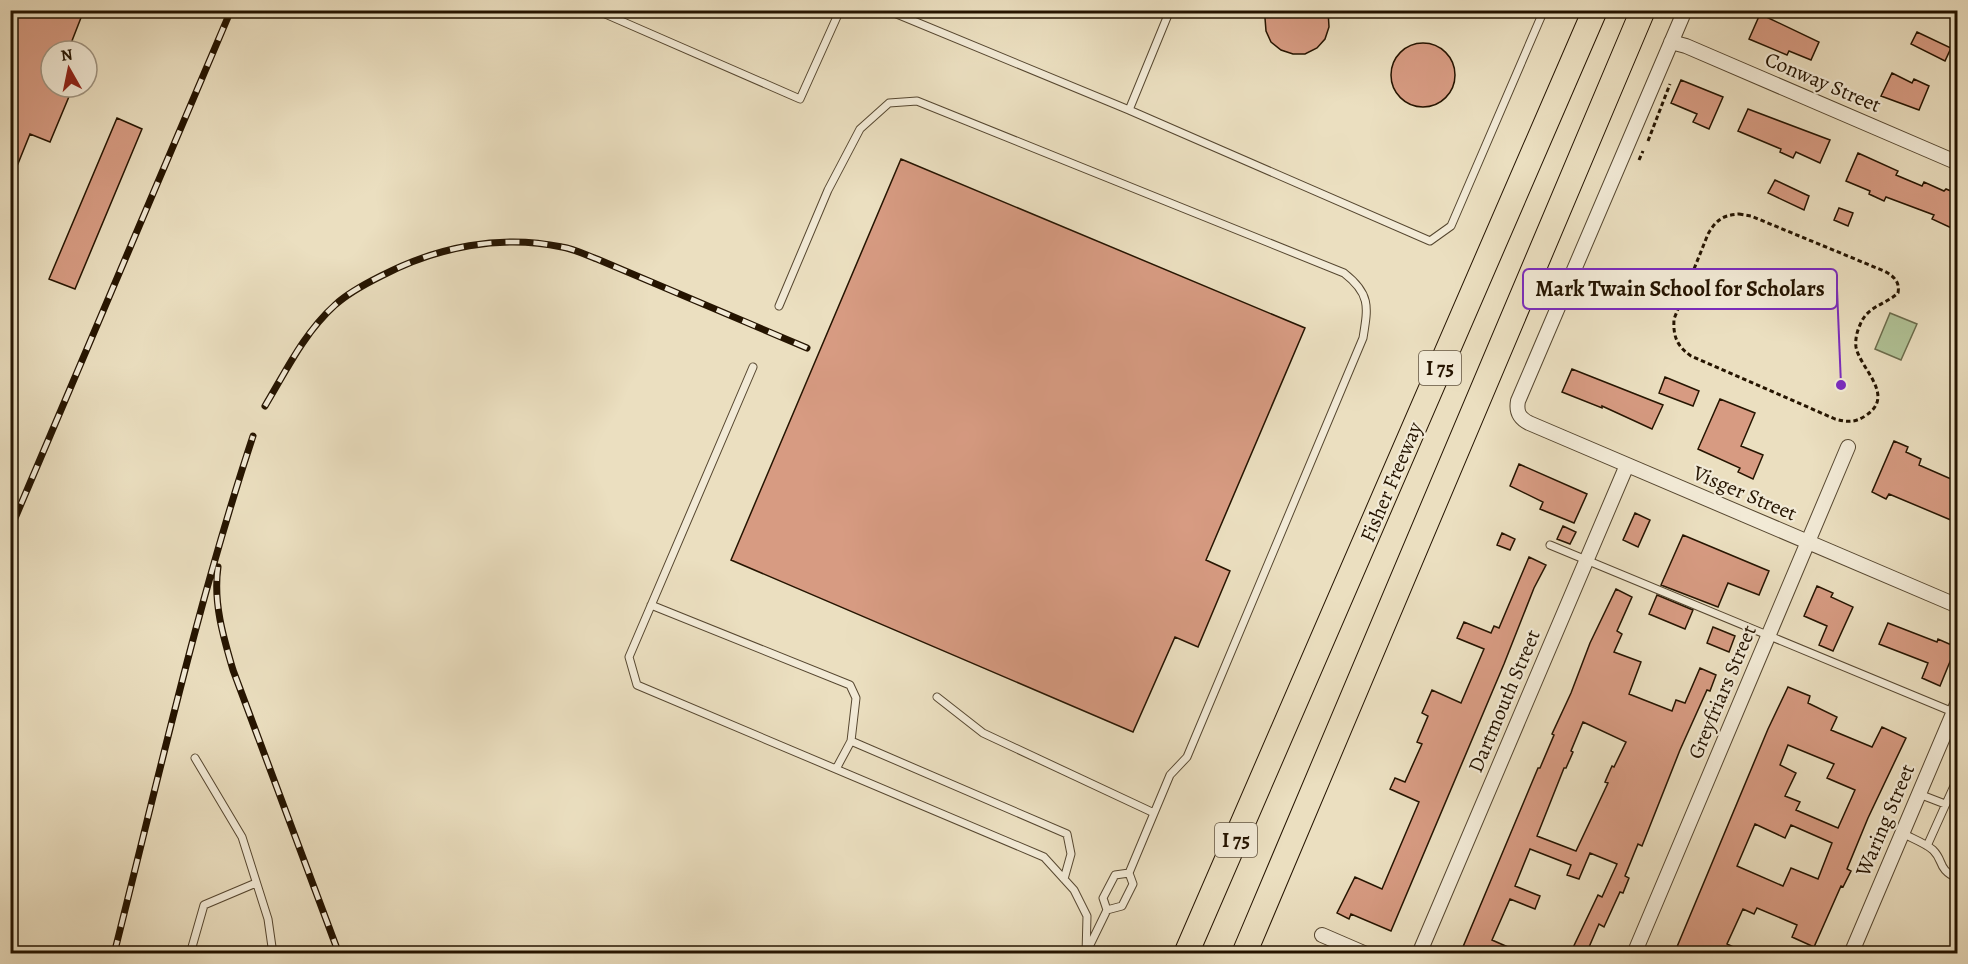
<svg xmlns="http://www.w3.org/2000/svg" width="1968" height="964" viewBox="0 0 1968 964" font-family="Alegreya,serif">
	<rect width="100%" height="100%" fill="#ebdfc0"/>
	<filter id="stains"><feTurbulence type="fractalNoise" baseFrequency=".00333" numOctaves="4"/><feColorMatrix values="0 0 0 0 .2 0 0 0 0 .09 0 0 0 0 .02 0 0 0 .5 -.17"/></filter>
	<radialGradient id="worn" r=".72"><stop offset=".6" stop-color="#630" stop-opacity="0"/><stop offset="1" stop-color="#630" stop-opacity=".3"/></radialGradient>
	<!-- green -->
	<path fill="#b1c397" stroke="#6b6c4c" stroke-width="1.5" d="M1890,313L1917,324L1901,360L1875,349Z"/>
	<!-- building -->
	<path fill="#d79b82" stroke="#251400" stroke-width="1.5" fill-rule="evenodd" d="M10,10H84L68,51H51V87H73L50,142L30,134L11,181Z
		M1268,10H1328L1329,27L1325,39L1317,48L1305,54H1293L1281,50L1271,42L1266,31L1265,18Z
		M1760,14L1819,42L1811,60L1789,51L1787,55L1749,39Z
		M1917,32L1951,48L1945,61L1911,44Z
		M1391 75a32 32 0 1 1 64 0a32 32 0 1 1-64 0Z
		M1892,73L1912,83L1914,79L1929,86L1919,110L1881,96Z
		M1681,80L1723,97L1709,129L1693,122L1697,114L1671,103Z
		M1748,109L1830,140L1820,163L1796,152L1793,158L1780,152L1781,149L1738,131Z
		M117,118L142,129L75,289L49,279Z
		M1858,153L1898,171L1896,175L1922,186L1924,182L1944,191L1946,189L1958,194V231L1932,219L1934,215L1886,197L1884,201L1869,194L1870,191L1846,181Z
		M901,159L1305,328L1206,560L1230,571L1198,647L1175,637L1133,732L731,560Z
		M1775,180L1809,196L1804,210L1768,193Z
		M1839,208L1853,213L1848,226L1834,220Z
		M1572,369L1663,405L1652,429L1602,406V408L1562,392Z
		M1665,377L1699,391L1693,406L1659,393Z
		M1720,399L1755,413L1741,446L1763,455L1753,479L1738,472L1740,468L1698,449Z
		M1894,441L1908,447L1906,452L1921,459L1919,465L1958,482V523L1889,494L1886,499L1872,492Z
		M1519,464L1587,494L1574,523L1540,509L1543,502L1510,486Z
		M1635,513L1650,520L1638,547L1623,540Z
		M1563,526L1576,532L1570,544L1557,539Z
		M1502,533L1515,539L1510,550L1497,545Z
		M1683,535L1769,571L1759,595L1728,583L1718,607L1661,585Z
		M1529,557L1546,565L1534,588L1504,664L1391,931L1351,914L1349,919L1337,913L1355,877L1382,889L1419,802L1390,789L1395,778L1405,782L1422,744L1417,742L1428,716L1422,713L1432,690L1461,703L1484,649L1457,638L1464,622L1491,633L1494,626L1499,628Z
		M1817,586L1833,593L1831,597L1853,607L1833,651L1819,645L1827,626L1804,616Z
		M1616,589L1632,597L1617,631L1622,634L1614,652L1641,662L1629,694L1672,711L1676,700L1685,703L1700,668L1716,675L1710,691L1707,690L1680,750L1642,846L1638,844L1625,876L1629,878L1623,893L1620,892L1604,927L1599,924L1586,954H1570L1598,895L1602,897L1617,864L1590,853L1579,879L1567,875L1571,865L1530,849L1515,886L1540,896L1535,909L1510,899L1492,940L1524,954H1460L1538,768H1540L1554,735L1552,734L1571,693L1590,643ZM1583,722L1626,742L1614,767L1612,766L1605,782L1608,783L1576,851L1537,836L1564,768H1566L1573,752L1571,751Z
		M1657,595L1693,610L1685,629L1649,614Z
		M1888,623L1937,642L1938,639L1956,647L1940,686L1922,678L1928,663L1879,644Z
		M1713,627L1735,636L1729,652L1707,643Z
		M1788,687L1810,696L1808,703L1837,717L1831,730L1872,747L1882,727L1906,738L1868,818L1847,869L1851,871L1843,887L1841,886L1814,947L1792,937L1797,925L1757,908L1754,914L1743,909L1727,944L1748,954H1674L1768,729ZM1788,745L1834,764L1827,778L1855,790L1838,828L1796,810L1800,802L1785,796L1796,773L1780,765ZM1755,824L1785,838L1791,825L1832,843L1818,879L1791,868L1783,886L1737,866Z"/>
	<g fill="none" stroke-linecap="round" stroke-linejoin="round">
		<defs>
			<path id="service" d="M596,10L800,99L840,10
				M887,10L1129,110L1170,10
				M1129,110L1430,241L1451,226L1544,10
				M779,306L828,190L860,129L889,103L917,101L1344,273C1371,294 1368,307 1363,338L1187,757L1170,775L1129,873L1133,884L1122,906L1107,910
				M753,367L629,657L637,685L1044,857L1074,890L1087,916L1086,954
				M1550,545L1953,712
				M651,605L850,685L856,698L851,741L836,769
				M937,697L983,733L1154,813
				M851,741L1067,834L1071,854L1064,879
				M195,758L242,837L268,919L273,954
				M1919,794L1945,804
				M1902,833C1911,838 1925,843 1933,850C1945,862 1936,868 1958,879
				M1927,846L1958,777
				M1087,951L1107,910L1103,898L1115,875L1129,873
				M190,954L204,905L256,883"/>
			<path id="minor" d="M1685,10L1518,401C1516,412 1519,418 1529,423L1958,606
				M1671,42L1686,46L1958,163
				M1322,935L1366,954
				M1419,954L1627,465
				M1634,954L1848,447
				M1851,954L1958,702"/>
			<path id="motorway" d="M1186,954L1595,10
				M1244,954L1643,10"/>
		</defs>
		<!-- service casing -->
		<use href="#service" stroke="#564730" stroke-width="9"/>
		<!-- minor casing -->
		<use href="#minor" stroke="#564730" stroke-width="16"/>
		<!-- motorway casing -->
		<use href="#motorway" stroke="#251400" stroke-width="26"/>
		<!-- path -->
		<path stroke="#251400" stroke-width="3" stroke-dasharray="4.5 3" stroke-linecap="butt" d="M1699,17L1702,10
			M1648,141L1670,84
			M1639,160L1643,151
			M1739,214L1751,216L1884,271C1894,276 1900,282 1898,293C1885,305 1867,306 1860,325C1857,331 1855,340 1856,347C1860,369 1897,396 1865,416C1855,423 1846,422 1835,419L1691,356C1677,346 1673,337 1674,319L1708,234C1716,220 1723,215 1739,214Z"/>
		<!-- service -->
		<use href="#service" stroke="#f2ead6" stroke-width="7"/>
		<!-- minor -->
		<use href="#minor" stroke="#f2ead6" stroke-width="14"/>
		<!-- motorway -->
		<use href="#motorway" stroke="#ebdfc0" stroke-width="24"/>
		<defs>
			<path id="rail" d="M265,406C286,371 304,333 335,305C348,293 365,284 381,276C437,247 500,234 562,247C574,249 586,255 597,259L807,348
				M10,530L231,10
				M218,567C213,602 223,636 233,670L339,954
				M114,954C158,780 197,605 253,436"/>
		</defs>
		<!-- rail casing -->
		<use href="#rail" stroke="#251400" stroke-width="7"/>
		<!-- rail -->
		<use href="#rail" stroke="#f2ead6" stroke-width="4.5" stroke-dasharray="14" stroke-linecap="butt"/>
	</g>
	<g text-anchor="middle" stroke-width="4.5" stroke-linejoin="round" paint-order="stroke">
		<!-- shield labels -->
		<g fill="#f2ead6" stroke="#625440" stroke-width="1.5">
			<rect x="1419" y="351" width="42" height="34" rx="4.5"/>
			<rect x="1215" y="823" width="42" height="34" rx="4.5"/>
		</g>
		<g font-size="20" font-weight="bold" fill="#251400">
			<text x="1440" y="375">I 75</text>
			<text x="1236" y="847">I 75</text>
		</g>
		<!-- street labels -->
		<g font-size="21" fill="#251400" stroke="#f2ead6">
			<text transform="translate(1823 82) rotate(23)" y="7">Conway Street</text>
			<text transform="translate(1391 482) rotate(-67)" y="7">Fisher Freeway</text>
			<text transform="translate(1745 493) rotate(23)" y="7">Visger Street</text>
			<text transform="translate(1722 692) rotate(-67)" y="7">Greyfriars Street</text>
			<text transform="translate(1504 701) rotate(-67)" y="7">Dartmouth Street</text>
			<text transform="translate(1885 820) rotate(-67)" y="7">Waring Street</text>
		</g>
	</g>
	<!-- callouts -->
	<path fill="none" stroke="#7b2cbf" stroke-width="2" d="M1841 385L1837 289"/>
	<circle fill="#7b2cbf" stroke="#f2ead6" stroke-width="2" cx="1841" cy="385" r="6"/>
	<rect fill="#f2ead6" stroke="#7b2cbf" stroke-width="2" x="1523" y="269" width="314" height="40" rx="6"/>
	<g font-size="22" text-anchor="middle" font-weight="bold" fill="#251400">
		<text x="1680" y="296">Mark Twain School for Scholars</text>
	</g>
	<!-- margin -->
	<rect width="1968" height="964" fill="none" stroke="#ebdfc0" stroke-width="36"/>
	<rect x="12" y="12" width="1944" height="940" fill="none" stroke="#251400" stroke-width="3"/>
	<rect x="18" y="18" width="1932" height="928" fill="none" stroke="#251400" stroke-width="1.5"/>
	<!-- north arrow -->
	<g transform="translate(69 69) rotate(351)"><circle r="28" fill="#f2ead6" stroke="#a09480" stroke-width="1.5"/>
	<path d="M0-4.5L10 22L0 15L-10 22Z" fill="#8f2418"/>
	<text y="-9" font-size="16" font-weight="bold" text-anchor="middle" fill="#251400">N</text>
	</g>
	<rect width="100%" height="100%" filter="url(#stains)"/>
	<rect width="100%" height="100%" fill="url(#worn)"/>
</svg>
